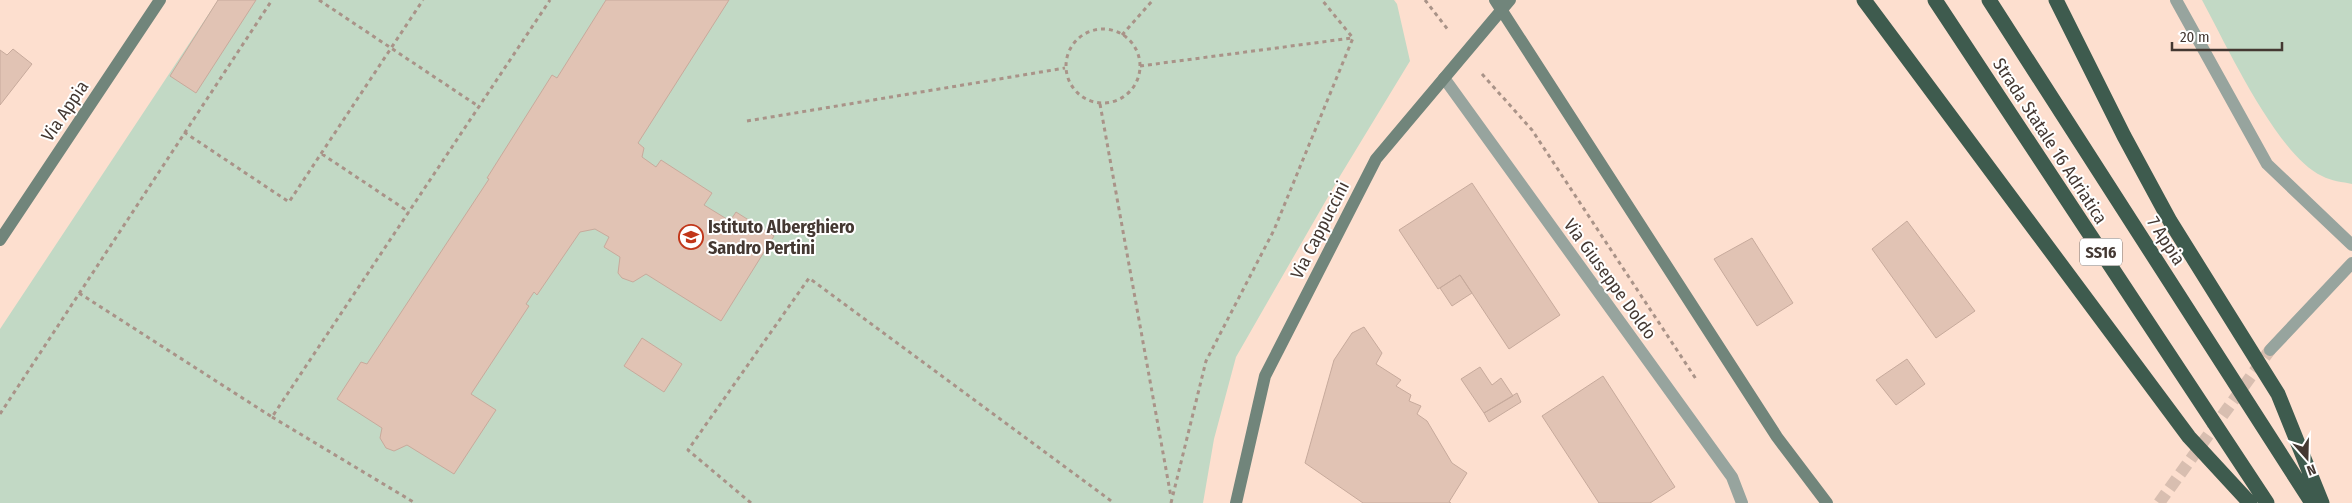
<svg xmlns="http://www.w3.org/2000/svg" width="2352" height="503" viewBox="0 0 2352 503" font-family="'Fira Sans Condensed',sans-serif">
	<rect width="100%" height="100%" fill="#fddfcf"/>
	<!-- green -->
	<path fill="#c2d9c5" d="M218,0H1394L1397,4L1410,61L1340,176L1236,357L1214,439L1203,503H0V329Z
		M2202,0H2352V184C2343,182 2331,181 2322,176C2277,155 2227,46 2202,0Z"/>
	<!-- building -->
	<path fill="#e1c3b4" stroke="#c7aa9c" d="M218,0H256L196,93L170,76Z
		M606,0H729L638,143L644,148L642,157L656,167L661,160L712,193L704,205L730,221L736,212L774,236L721,321L646,274L633,282L622,278L618,273L620,257L604,247L609,237L595,229L580,232L537,295L534,292L526,304L529,306L471,394L496,410L454,474L407,445L394,451L386,448L380,438L382,428L337,399L361,362L367,364L489,179L487,178L552,75L557,78Z
		M13,49L32,64L0,105V50L7,55Z
		M1472,183L1560,315L1509,349L1460,275L1438,289L1399,230Z
		M1907,221L1975,311L1936,338L1872,249Z
		M1752,238L1793,303L1757,326L1714,259Z
		M1460,275L1472,293L1452,306L1440,288Z
		M1364,327L1382,353L1376,364L1401,380L1396,386L1411,395L1409,401L1421,406L1417,414L1427,421L1452,463L1467,473L1449,502L1451,503H1363L1305,463L1334,360L1352,333Z
		M642,338L682,364L664,392L624,366Z
		M1907,359L1925,384L1896,405L1876,380Z
		M1480,367L1492,385L1501,378L1513,396L1484,413L1461,379Z
		M1603,376L1675,487L1650,503H1599L1542,416Z
		M1517,393L1521,402L1489,422L1484,413Z"/>
	<g fill="none" stroke-linecap="round" stroke-linejoin="round">
		<!-- street-tunnel -->
		<path stroke="#d8beb0" stroke-width="12" stroke-dasharray="12 6" stroke-linecap="butt" d="M2159,503L2270,350"/>
		<!-- path -->
		<path stroke="#a99388" stroke-width="3" stroke-dasharray="4 4" stroke-linecap="butt" d="M319,0L478,106
			M1425,0L1449,31
			M1066 66a37 37 0 1 1 74 0a37 37 0 1 1-74 0Z
			M1122,35L1153,0
			M1140,66L1352,38
			M1482,74L1532,130L1696,379
			M1100,104L1171,497
			M747,121L1065,68
			M184,132L289,202L423,0
			M322,154L409,212
			M79,293L272,417L550,0
			M0,414L272,0
			M272,417L415,503
			M751,503L688,450L809,278L1114,503
			M1171,503L1206,361L1274,230L1353,38L1322,0"/>
		<!-- lane -->
		<path stroke="#97a49e" stroke-width="12" d="M2176,0L2267,164L2352,245"/>
		<!-- street -->
		<path stroke="#97a49e" stroke-width="12" d="M1444,78L1732,477L1742,503
			M2270,350L2352,263"/>
		<!-- secondary -->
		<path stroke="#71857b" stroke-width="12" d="M1495,0L1777,437L1827,503
			M0,240L160,0
			M1236,503L1265,376L1376,159L1510,0"/>
		<!-- highway -->
		<path stroke="#3e5b4e" stroke-width="15" d="M1864,0L2189,437L2250,503
			M1935,0L2267,503
			M1989,0L2312,503
			M2056,0L2124,136L2170,221L2278,394L2322,503"/>
	</g>
	<!-- icons -->
	<defs>
		<symbol id="school-ring" viewBox="-11 -11 22 22"><circle r="9.5" fill="#fff" stroke="#c13619" stroke-width="1.5"/><path d="M0-5L7-2L0 1L-7-2ZM-4 1L0 2.5L4 1V4Q0 6-4 4Z" fill="#c13619"/></symbol>
	</defs>
	<g fill-rule="evenodd">
		<use href="#school-ring" x="677" y="223" width="28" height="28"/>
	</g>
	<g text-anchor="middle" stroke-width="4" stroke-linejoin="round" paint-order="stroke">
		<!-- shield labels -->
		<rect fill="#fff" stroke="#7c7470" stroke-width="1" x="2080" y="238.5" width="42" height="27" rx="4"/>
		<g font-size="16" font-weight="bold" fill="#443832">
			<text x="2101" y="258">SS16</text>
		</g>
		<!-- street labels -->
		<g font-size="18" fill="#443832" stroke="#fff">
			<text transform="translate(65 111) rotate(-56)" y="6">Via Appia</text>
			<text transform="translate(2050 141) rotate(57)" y="6">Strada Statale 16 Adriatica</text>
			<text transform="translate(1320 230) rotate(-63)" y="6">Via Cappuccini</text>
			<text transform="translate(2166 241) rotate(57)" y="6">7 Appia</text>
			<text transform="translate(1610 279) rotate(54)" y="6">Via Giuseppe Doldo</text>
		</g>
		<!-- poi labels -->
		<g font-size="18" font-weight="bold" fill="#443832" stroke="#fff" text-anchor="start">
			<text x="708" y="233">Istituto Alberghiero<tspan x="708" dy="21">Sandro Pertini</tspan></text>
		</g>
	</g>
	<!-- north arrow -->
	<g transform="translate(2307 458) rotate(160)" stroke="#ffffff" stroke-width="4" paint-order="stroke">
	<path d="M0-4L9 19L0 12L-9 19Z" fill="#443832"/>
	<text y="-8" font-size="14" font-weight="bold" text-anchor="middle" fill="#443832">N</text>
	</g>
	<!-- scale -->
	<path d="M2172 42v8h110v-8" fill="none" stroke="#443832" stroke-width="2.5"/>
	<text x="2180" y="42" font-size="15" fill="#443832" stroke="#ffffff" stroke-width="4" paint-order="stroke">20 m</text>
</svg>
